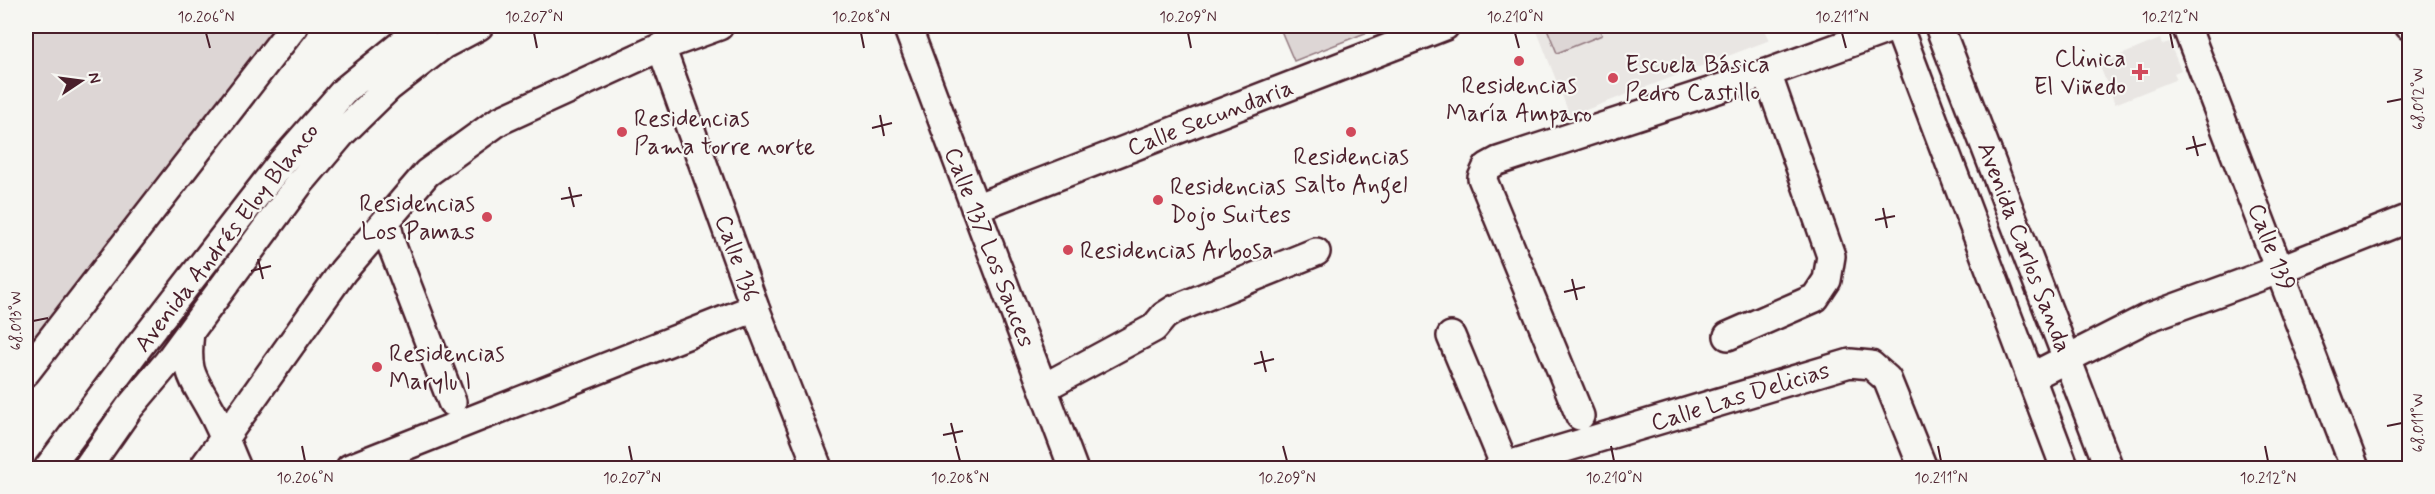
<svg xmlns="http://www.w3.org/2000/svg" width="2435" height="494" viewBox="0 0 2435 494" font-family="Mynerve,sans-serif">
	<rect width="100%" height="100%" fill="#f6f6f2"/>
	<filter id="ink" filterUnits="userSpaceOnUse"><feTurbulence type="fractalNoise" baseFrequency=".0167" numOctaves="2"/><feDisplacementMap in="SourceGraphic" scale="12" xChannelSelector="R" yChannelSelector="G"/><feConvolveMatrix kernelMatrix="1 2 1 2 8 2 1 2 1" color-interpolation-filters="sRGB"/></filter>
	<g filter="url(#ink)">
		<!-- built -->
		<path fill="#e9e6e3" d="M1535,26H1763L1770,40L1570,116Z
			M2160,39L2162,45L2169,42L2181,70L2174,73L2177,79L2115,104L2099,64Z"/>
		<!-- green -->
		<path fill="#ddd6d5" stroke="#947a80" stroke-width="1.5" d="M26,26H276L26,361Z
			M1279,26H1383L1294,61Z
			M1546,26H1598L1602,35L1557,53Z"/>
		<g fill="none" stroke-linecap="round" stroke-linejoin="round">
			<defs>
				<path id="minor" d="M907,26L1073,468
					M1898,26L2065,468
					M1939,26L2109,468
					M2186,26L2355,468
					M2409,26H2410
					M661,47L755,308L818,468
					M975,208L1445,26
					M386,221L392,246L452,402
					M190,332C185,375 193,377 212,412C222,430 229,450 237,468
					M1451,336L1505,466
					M1728,336L1815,298L1827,280L1831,256L1767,73
					M26,372L294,26
					M2031,377L2147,318L2281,269L2410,218
					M1043,388L1154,328L1164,316L1175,309L1316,252
					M1580,416L1482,178L1487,167L1498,161L1767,73L1897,26
					M48,468L143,341L281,163L345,90L424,26
					M87,468L129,408L167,363L299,184L343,132L389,87L443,45L479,26
					M203,468L343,271L427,173L499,121L661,47L719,26
					M350,468L755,308
					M1498,468L1850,363L1871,365L1887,379L1923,468"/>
			</defs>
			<!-- minor casing -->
			<use href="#minor" stroke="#4a1f2b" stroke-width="32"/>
			<!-- minor -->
			<use href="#minor" stroke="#f6f6f2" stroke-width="27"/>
		</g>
	</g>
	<!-- ticks -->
	<path fill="none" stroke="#4a1f2b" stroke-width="2" d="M206,33L210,48M534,33L537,48M861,33L864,48M1188,33L1191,48M1515,33L1519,48M1842,33L1846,48M2170,33L2173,48M2387,102L2402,99M880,115L884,136M872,128L892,123M2193,136L2198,156M2186,149L2206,144M569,187L574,207M561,199L582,195M1883,208L1887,228M1875,220L1895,216M258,259L263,279M251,271L271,266M1572,279L1577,300M1564,292L1585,287M33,321L48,318M1261,351L1266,372M1254,364L1274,359M951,423L956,443M2387,426L2402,423M943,435L963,431M302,446L305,461M629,446L632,461M956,446L960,461M1283,446L1287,461M1611,446L1614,461M1938,446L1941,461M2265,446L2268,461"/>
	<!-- markers -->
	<g fill="#d1495b" stroke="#f6f6f2" stroke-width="2">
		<circle cx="1519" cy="61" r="6"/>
		<path d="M2137 63h6v6h6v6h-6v6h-6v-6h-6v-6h6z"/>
		<circle cx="1613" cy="78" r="6"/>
		<circle cx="622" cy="132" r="6"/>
		<circle cx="1351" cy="132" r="6"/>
		<circle cx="1158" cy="200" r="6"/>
		<circle cx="487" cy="217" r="6"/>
		<circle cx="1068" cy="250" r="6"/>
		<circle cx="377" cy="367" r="6"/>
	</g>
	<g text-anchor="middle" stroke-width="4.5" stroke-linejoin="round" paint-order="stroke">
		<!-- poi labels -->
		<g font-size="24" fill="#4a1f2b" stroke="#f6f6f2" text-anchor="start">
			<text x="2126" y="66" text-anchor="end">Clinica<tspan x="2126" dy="28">El Viñedo</tspan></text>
			<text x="1625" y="72">Escuela Básica<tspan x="1625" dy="28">Pedro Castillo</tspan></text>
			<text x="1519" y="93" text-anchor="middle">Residencias<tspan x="1519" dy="28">María Amparo</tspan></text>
			<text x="634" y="126">Residencias<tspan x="634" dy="28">Pama torre norte</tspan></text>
			<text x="1351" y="164" text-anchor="middle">Residencias<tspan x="1351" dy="28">Salto Angel</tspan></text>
			<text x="1170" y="194">Residencias<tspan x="1170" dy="28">Dojo Suites</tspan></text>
			<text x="475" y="211" text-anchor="end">Residencias<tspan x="475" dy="28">Los Pamas</tspan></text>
			<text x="1080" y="258">Residencias Arbosa</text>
			<text x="389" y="361">Residencias<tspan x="389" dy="28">Marylu I</tspan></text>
		</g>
		<!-- street labels -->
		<g font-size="24" fill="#4a1f2b" stroke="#f6f6f2">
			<text transform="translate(1210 117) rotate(-21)" y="8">Calle Secundaria</text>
			<text transform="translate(226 237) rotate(-52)" y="8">Avenida Andrés Eloy Blanco</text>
			<text transform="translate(990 247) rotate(69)" y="8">Calle 137 Los Sauces</text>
			<text transform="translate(2025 247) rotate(69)" y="8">Avenida Carlos Sanda</text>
			<text transform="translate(2272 247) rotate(69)" y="8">Calle 139</text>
			<text transform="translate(738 258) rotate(70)" y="8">Calle 136</text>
			<text transform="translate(1740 396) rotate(-17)" y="8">Calle Las Delicias</text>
		</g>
	</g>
	<!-- margin -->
	<rect width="2435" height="494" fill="none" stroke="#f6f6f2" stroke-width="66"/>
	<!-- north arrow -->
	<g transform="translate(81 81) rotate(77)" stroke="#f6f6f2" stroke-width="4.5" paint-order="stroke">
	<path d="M0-4.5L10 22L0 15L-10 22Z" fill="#4a1f2b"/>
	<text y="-9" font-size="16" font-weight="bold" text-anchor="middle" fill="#4a1f2b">N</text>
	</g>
	<rect x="33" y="33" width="2369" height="428" fill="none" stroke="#4a1f2b" stroke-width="2"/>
	<g font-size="15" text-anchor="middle" fill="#4a1f2b">
		<text x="206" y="22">10.206°N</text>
		<text x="534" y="22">10.207°N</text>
		<text x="861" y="22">10.208°N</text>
		<text x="1188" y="22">10.209°N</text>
		<text x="1515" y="22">10.210°N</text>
		<text x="1842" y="22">10.211°N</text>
		<text x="2170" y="22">10.212°N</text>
		<text transform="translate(2418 99) rotate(-90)" y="5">68.012°W</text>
		<text transform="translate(16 321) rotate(-90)" y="5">68.013°W</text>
		<text transform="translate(2418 423) rotate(-90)" y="5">68.011°W</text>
		<text x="305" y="483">10.206°N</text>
		<text x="632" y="483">10.207°N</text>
		<text x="960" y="483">10.208°N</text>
		<text x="1287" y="483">10.209°N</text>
		<text x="1614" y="483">10.210°N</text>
		<text x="1941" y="483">10.211°N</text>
		<text x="2268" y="483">10.212°N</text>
	</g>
</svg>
